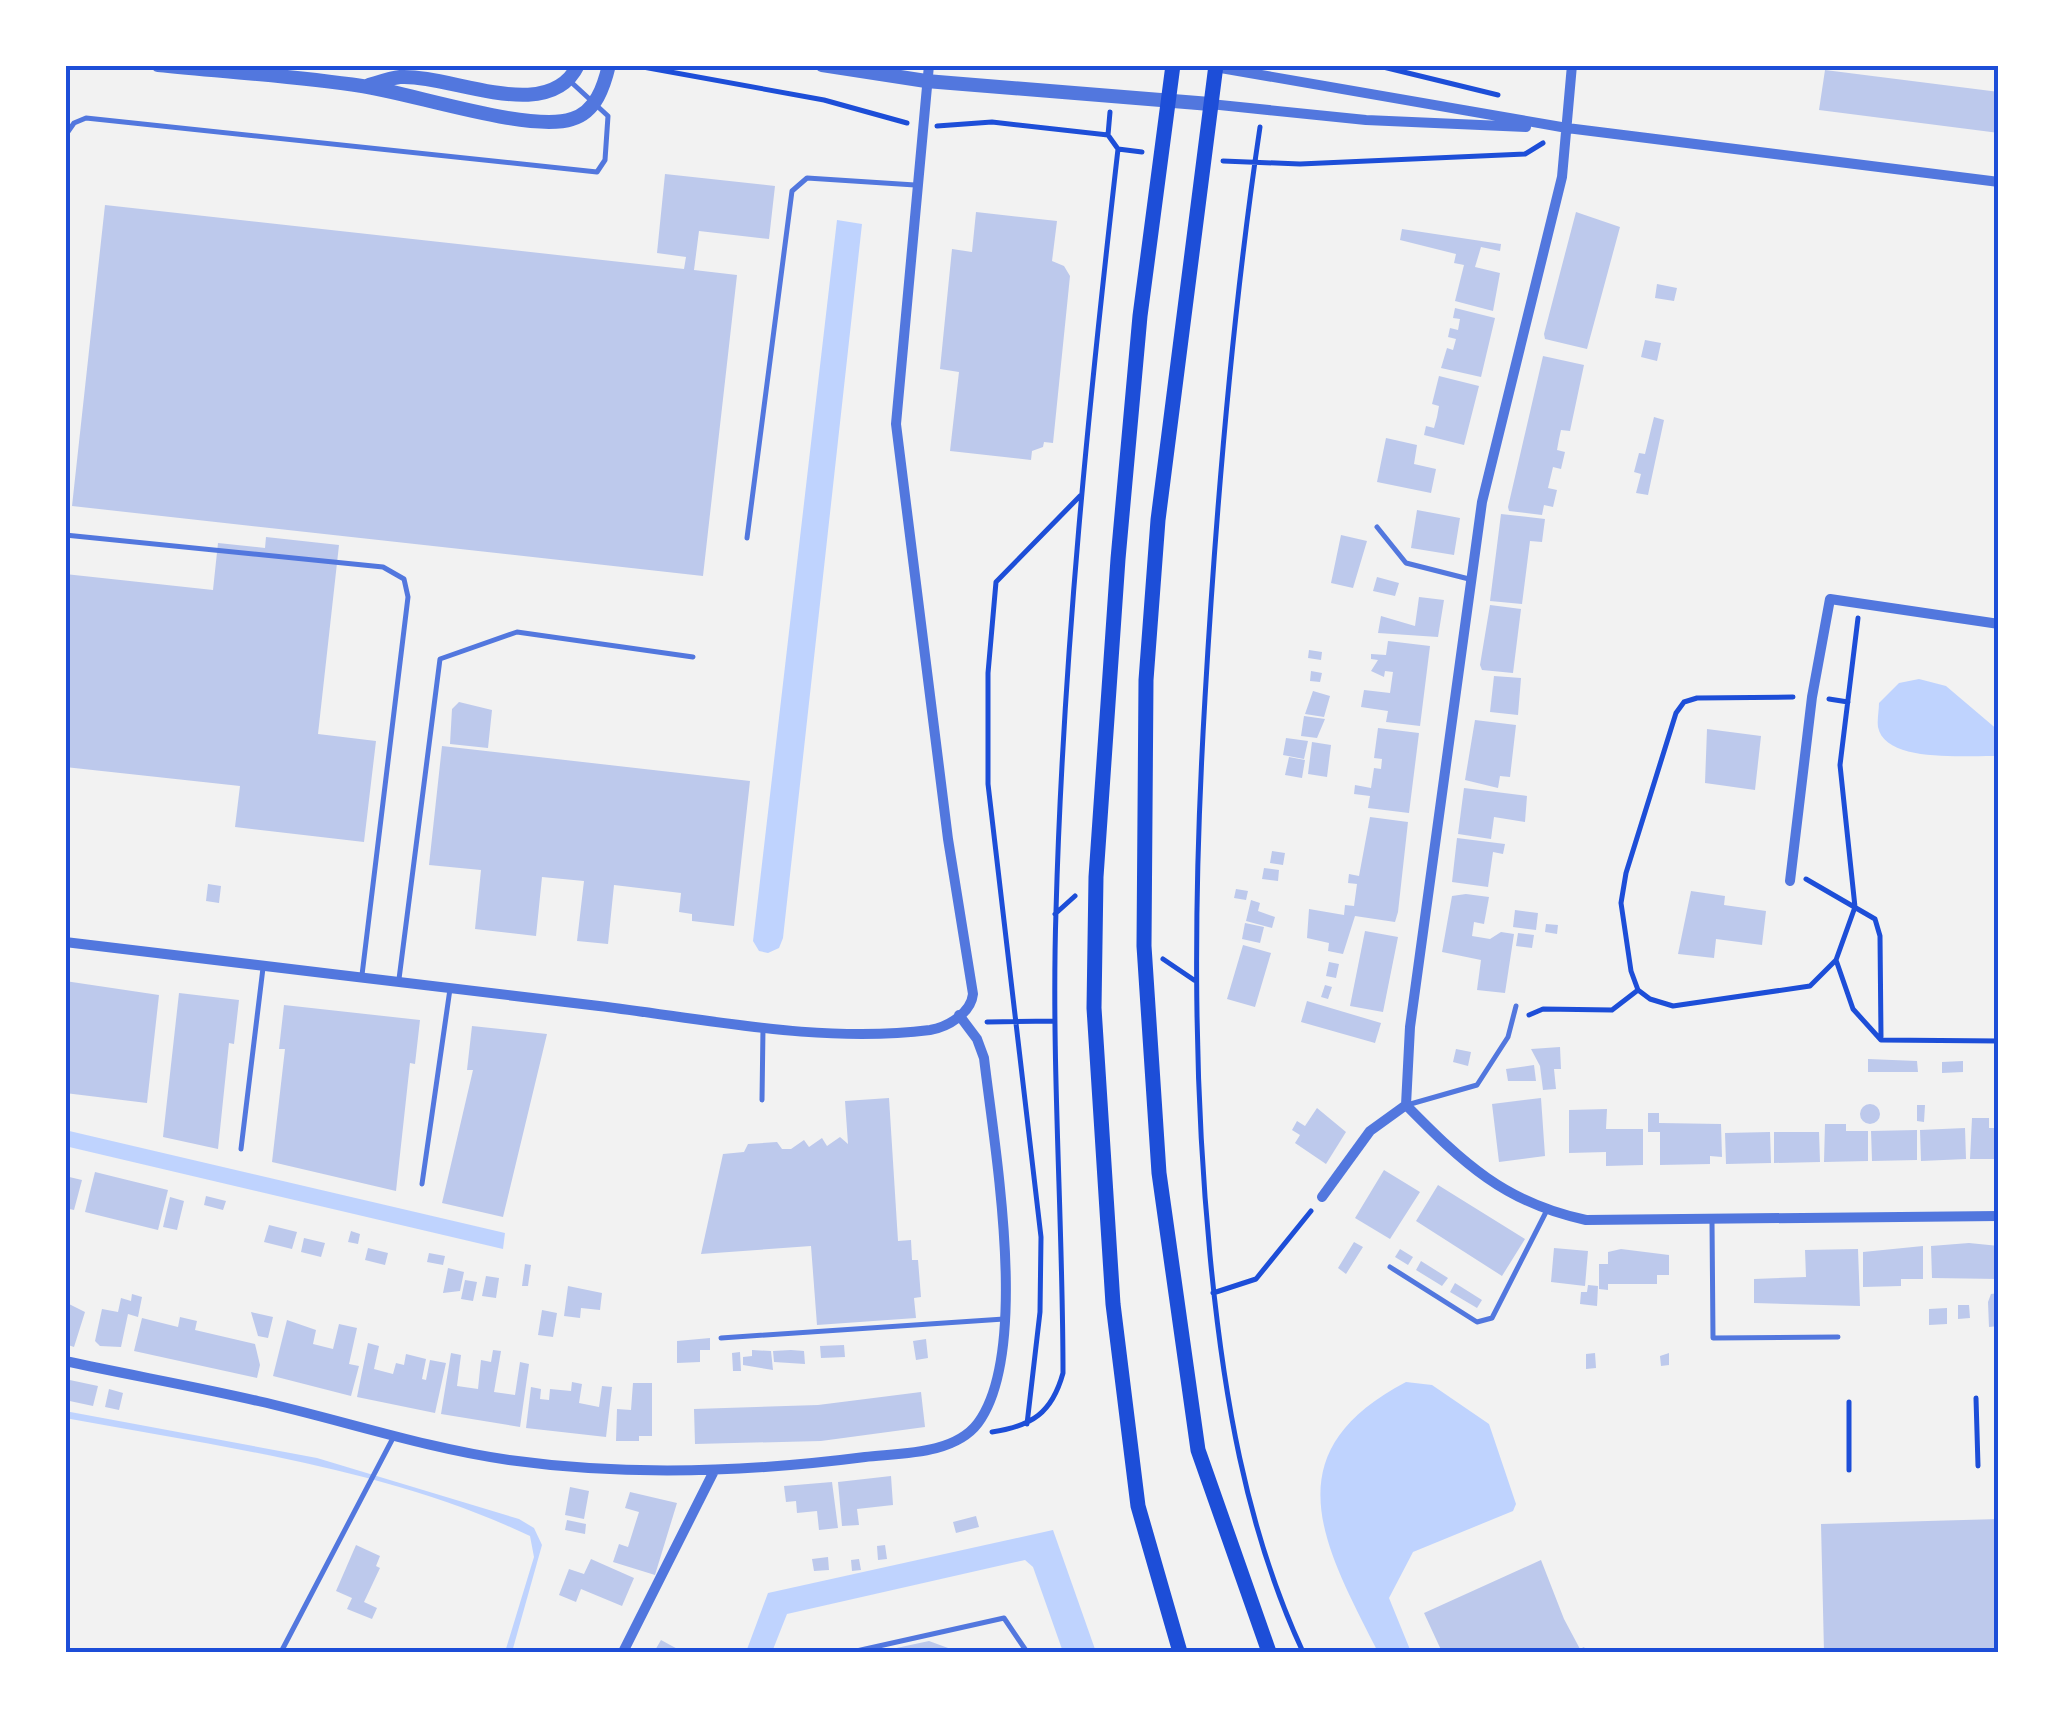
<svg xmlns="http://www.w3.org/2000/svg" width="2064" height="1717" viewBox="0 0 2064 1717" font-family="'Varela Round',sans-serif">
	<rect width="100%" height="100%" fill="#f2f2f2"/>
	<!-- water -->
	<path fill="#bfd3fe" d="M837,220L862,224L783,938L779,948L768,953L759,951L753,941Z
		M1919,679L1946,686L1999,731V756C1969,755 1885,764 1878,727C1877,720 1879,710 1879,703L1899,683Z
		M65,1130L505,1233L503,1249L65,1146Z
		M1406,1382L1432,1385L1489,1424L1516,1504L1513,1511L1413,1552L1389,1598L1411,1652H1378C1324,1546 1270,1453 1406,1382Z
		M65,1411L317,1458L519,1519L534,1528L542,1545L512,1652H505L534,1557L530,1536C386,1468 221,1447 65,1418Z
		M1053,1530L1096,1652H1063L1033,1567L1025,1560L787,1614L772,1652H746L768,1593Z"/>
	<!-- building -->
	<path fill="#bdc9ec" d="M1825,70L1999,92V133L1819,110Z
		M665,174L775,186L769,239L699,231L694,270L737,275L703,576L72,506L105,205L684,269L686,257L657,253Z
		M976,212L1057,221L1052,261L1064,266L1070,276L1053,443L1044,442L1043,447L1032,451L1031,460L950,451L959,372L940,369L952,249L972,252Z
		M1576,212L1620,227L1587,349L1545,339L1544,334Z
		M1402,229L1501,244L1500,251L1481,247L1475,267L1500,273L1493,311L1455,301L1464,265L1454,263L1456,254L1400,240Z
		M1657,284L1677,288L1674,301L1655,298Z
		M1455,308L1495,318L1481,377L1441,368L1447,348L1453,350L1456,339L1448,337L1450,328L1458,330L1460,319L1453,318Z
		M1645,340L1661,343L1657,361L1641,357Z
		M1543,356L1584,365L1570,431L1561,430L1559,439L1557,450L1565,452L1561,469L1553,467L1548,488L1557,490L1553,507L1544,505L1542,515L1509,511L1508,507Z
		M1439,376L1479,386L1464,445L1424,435L1426,426L1434,428L1437,417L1439,406L1432,404Z
		M1654,417L1664,420L1648,495L1636,493L1641,474L1634,472L1639,453L1645,454Z
		M1386,438L1417,445L1414,464L1436,469L1431,493L1377,482Z
		M1417,510L1460,518L1454,555L1411,548Z
		M1501,514L1545,519L1542,542L1530,541L1522,604L1490,601Z
		M1341,535L1367,541L1353,588L1331,583Z
		M266,537L339,545L318,734L376,741L364,842L235,827L240,786L65,767V574L213,590L218,543L265,548Z
		M1377,577L1399,583L1395,596L1373,591Z
		M1419,597L1444,600L1438,637L1378,633L1381,616L1415,626Z
		M1490,605L1521,609L1513,673L1482,670L1480,665Z
		M1388,641L1430,646L1420,726L1386,722L1388,711L1361,707L1364,690L1390,693L1393,672L1385,671L1384,677L1371,671L1378,660L1371,659V654L1386,655Z
		M1309,650L1322,652L1321,660L1308,658Z
		M1311,671L1322,673L1320,682L1310,681Z
		M1494,676L1521,678L1518,715L1490,712Z
		M1313,691L1330,696L1324,717L1305,714Z
		M459,702L492,710L488,748L450,744L452,709Z
		M1304,716L1325,719L1317,738L1301,736Z
		M1475,720L1516,725L1510,777L1500,776L1498,788L1465,780Z
		M1378,728L1419,733L1409,813L1368,808L1370,796L1354,794L1355,785L1371,788L1374,768L1381,769L1382,759L1374,758Z
		M1707,729L1761,736L1755,790L1705,783Z
		M1286,738L1308,741L1304,759L1283,755Z
		M1312,742L1331,745L1327,777L1308,774Z
		M442,746L750,781L734,926L692,921V914L679,912L681,893L614,885L608,944L577,941L584,881L542,877L536,936L475,929L481,870L429,865Z
		M1289,757L1305,760L1302,778L1285,775Z
		M1464,788L1527,796L1525,822L1494,817L1491,839L1458,834Z
		M1370,817L1408,822L1398,912L1395,922L1355,916L1343,954L1328,951L1329,943L1307,938L1309,909L1344,915L1345,905L1354,906L1357,884L1348,883L1349,874L1359,876Z
		M1457,838L1505,844L1503,854L1493,852L1488,887L1452,882Z
		M1272,851L1285,853L1283,865L1270,863Z
		M1264,868L1279,870L1278,881L1262,879Z
		M208,884L221,886L219,903L206,901Z
		M1236,889L1248,891L1246,900L1234,898Z
		M1691,891L1725,896L1724,905L1766,911L1762,945L1716,939L1714,958L1678,954Z
		M1466,894L1489,897L1484,924L1474,922L1472,936L1490,939L1501,932L1514,934L1505,993L1477,990L1481,960L1442,952L1452,896Z
		M1251,900L1260,903L1258,911L1275,917L1272,928L1246,921Z
		M1515,910L1538,913L1536,930L1513,927Z
		M1245,923L1264,927L1260,943L1242,939Z
		M1546,924L1558,925L1557,934L1545,932Z
		M1365,931L1398,937L1383,1012L1350,1006Z
		M1518,933L1534,935L1532,948L1516,946Z
		M1243,945L1271,953L1255,1007L1227,999Z
		M1329,962L1339,964L1336,978L1326,976Z
		M65,981L159,995L147,1103L65,1093Z
		M1325,985L1332,987L1328,999L1321,997Z
		M179,993L239,1000L234,1044L229,1043L218,1149L163,1137Z
		M1307,1001L1381,1023L1375,1043L1301,1022Z
		M284,1005L420,1020L415,1064L410,1063L396,1191L272,1162L285,1049H279Z
		M472,1026L547,1034L503,1217L442,1203L473,1070H467Z
		M1560,1047L1561,1069H1554L1556,1089L1543,1090L1540,1066L1531,1049Z
		M1456,1049L1471,1052L1468,1066L1453,1062Z
		M1868,1059L1917,1061L1918,1072H1868Z
		M1963,1061V1072L1942,1073V1062Z
		M1534,1065L1536,1081H1508L1506,1069Z
		M889,1098L898,1241L911,1240L912,1260H918L921,1297L914,1298L916,1318L817,1325L811,1246L701,1254L723,1154L744,1152L748,1144L777,1142L782,1149H791L804,1140L809,1147L822,1138L827,1146L840,1137L848,1144L845,1101Z
		M1541,1098L1545,1156L1499,1162L1492,1104Z
		M1860 1114a10 10 0 1 1 20 0a10 10 0 1 1-20 0Z
		M1917,1105H1925L1924,1122L1917,1121Z
		M1317,1108L1346,1132L1326,1164L1295,1143L1300,1135L1292,1130L1297,1121L1305,1126Z
		M1607,1109L1606,1129H1643V1165L1606,1166V1152L1569,1153V1110Z
		M1648,1113H1659V1123L1721,1124L1722,1157L1710,1156V1164L1660,1165V1132H1648Z
		M1972,1118H1989V1128H1999V1159H1970Z
		M1825,1124H1846V1131H1868V1161L1824,1162Z
		M1965,1128L1966,1159L1921,1161L1920,1130Z
		M1917,1130V1160L1872,1161L1871,1131Z
		M1770,1132L1771,1163L1726,1164L1725,1133Z
		M1774,1132H1819L1820,1162L1774,1163Z
		M1384,1170L1420,1192L1390,1239L1355,1218Z
		M95,1172L168,1190L158,1230L85,1212Z
		M65,1176L82,1180L74,1210L65,1208Z
		M1438,1185L1525,1239L1502,1276L1416,1221Z
		M206,1196L226,1201L223,1210L204,1205Z
		M170,1197L184,1201L177,1230L163,1227Z
		M269,1225L297,1232L292,1249L264,1242Z
		M351,1231L360,1234L358,1244L348,1242Z
		M304,1238L325,1243L321,1257L301,1252Z
		M1354,1242L1363,1247L1346,1274L1338,1268Z
		M1969,1243L1999,1246V1279L1932,1278L1931,1246Z
		M1923,1246V1279H1901V1286L1863,1287V1252Z
		M368,1248L388,1253L385,1265L365,1260Z
		M1554,1248L1588,1251L1585,1286L1551,1282Z
		M1400,1249L1413,1257L1408,1265L1395,1257Z
		M1621,1249L1669,1255V1275H1657V1284H1608V1290L1599,1289V1264H1608V1252Z
		M1858,1249L1860,1306L1754,1303V1279L1806,1277L1805,1250Z
		M429,1253L445,1256L443,1265L427,1262Z
		M1421,1261L1448,1278L1442,1286L1416,1270Z
		M525,1264L531,1265L528,1286H522Z
		M448,1268L464,1272L460,1291L443,1293Z
		M486,1276L499,1278L496,1298L482,1296Z
		M465,1280L477,1282L473,1301L461,1299Z
		M1455,1283L1482,1300L1477,1308L1450,1292Z
		M1588,1285L1598,1286L1597,1306L1580,1304L1581,1292H1587Z
		M568,1286L602,1293L600,1310L581,1308L580,1318L564,1316Z
		M1999,1293V1326L1989,1327L1988,1302L1991,1294Z
		M132,1294L142,1297L138,1317L128,1314L121,1347L100,1346L95,1341L102,1309L118,1312L121,1298L131,1301Z
		M65,1302L85,1312L74,1347L65,1344Z
		M1958,1305H1969L1970,1318L1958,1319Z
		M1947,1308V1324L1929,1325V1309Z
		M542,1310L557,1313L553,1337L538,1335Z
		M251,1312L273,1317L268,1338L258,1336Z
		M180,1317L197,1321L195,1330L255,1344L260,1365L257,1378L134,1351L142,1318L178,1327Z
		M287,1320L316,1330L313,1344L333,1349L339,1324L357,1328L349,1364L359,1366L351,1396L273,1376Z
		M710,1338V1350H700V1362L677,1363V1341Z
		M926,1339L928,1358L916,1360L913,1341Z
		M368,1343L379,1346L374,1369L393,1374L396,1363L404,1365L406,1354L426,1359L422,1379L426,1380L430,1360L446,1363L435,1413L357,1397Z
		M844,1345L845,1357L821,1358L820,1346Z
		M493,1350L501,1351L494,1392L515,1395L520,1362L529,1364L520,1427L441,1414L451,1353L461,1355L457,1386L478,1389L481,1360L491,1362Z
		M752,1350L771,1351L773,1370L743,1365V1357L752,1356Z
		M791,1350L804,1351L805,1364L774,1362L773,1351Z
		M740,1352L741,1371H733L732,1353Z
		M1595,1353L1596,1368L1586,1369V1354Z
		M1669,1353V1365L1661,1366L1660,1356Z
		M65,1379L98,1386L93,1406L65,1400Z
		M572,1382L582,1384L579,1403L599,1407L602,1386L612,1387L606,1437L526,1428L531,1387L541,1389L540,1399L549,1400L550,1389L571,1391Z
		M633,1383H652V1436H639V1441H616L617,1409L631,1410Z
		M109,1389L123,1393L119,1410L105,1407Z
		M921,1392L925,1427L821,1441L695,1444L694,1409L818,1405Z
		M891,1476L893,1505L857,1509L859,1525L842,1526L838,1482Z
		M832,1482L838,1528L819,1530L817,1511L797,1513L796,1501L786,1502L784,1486Z
		M570,1487L589,1491L584,1519L565,1515Z
		M630,1492L677,1503L655,1575L613,1562L619,1544L628,1547L639,1512L625,1508Z
		M976,1516L979,1527L956,1533L953,1522Z
		M1999,1519V1652H1824L1821,1524Z
		M567,1520L586,1524L585,1534L565,1530Z
		M356,1545L380,1556L376,1566L380,1568L364,1602L377,1608L372,1619L347,1609L352,1598L336,1591Z
		M885,1545L887,1559L878,1560L877,1546Z
		M828,1557L829,1570L814,1571L812,1559Z
		M591,1559L634,1578L622,1606L581,1589L576,1602L559,1595L569,1569L584,1574Z
		M859,1559L861,1570L852,1571L851,1560Z
		M1541,1560L1564,1619L1580,1649L1584,1647L1587,1652H1442L1424,1613Z
		M661,1640L683,1652H654Z
		M929,1641L959,1652H887V1650Z"/>
	<g fill="none" stroke-linecap="round" stroke-linejoin="round">
		<!-- path -->
		<path stroke="#1d4ed8" stroke-width="5" d="M632,65L824,100L907,123
			M1375,65L1498,95
			M477,67L515,65
			M1110,112L1108,135L1118,149L1142,152
			M937,126L992,122L1108,135
			M1260,127C1232,315 1216,508 1205,698C1194,884 1192,1068 1210,1255C1223,1391 1245,1527 1303,1652
			M1223,161L1300,164L1525,154L1543,143
			M1793,697L1697,698L1684,702L1676,713L1626,873L1621,903L1631,971L1638,990L1650,999L1673,1006L1810,986L1836,960L1853,1009L1881,1040L1999,1041
			M1829,699L1848,702
			M1806,879L1875,919L1880,936L1881,1037
			M1055,914L1075,896
			M1163,959L1194,980
			M1836,960L1855,907L1840,765L1858,618
			M1529,1015L1543,1009L1612,1010L1638,990
			M987,1022L1055,1021
			M1213,1293L1256,1279L1311,1211
			M1976,1398L1978,1466
			M1027,1424L1040,1312L1041,1237L988,784V673L996,582L1080,496
			M992,1432C1032,1426 1052,1413 1063,1373C1063,1219 1051,1064 1056,911C1063,656 1089,402 1118,149
			M1849,1470V1402"/>
		<!-- service -->
		<path stroke="#5277de" stroke-width="5" d="M65,136L74,123L86,118L597,172L605,160L608,116L571,82
			M1377,527L1406,563L1469,579
			M65,535L383,567L404,579L408,597L362,975
			M747,538L792,191L807,178L915,185
			M399,979L440,659L517,632L693,657
			M762,1100L763,1028
			M1407,1105L1477,1085L1508,1037L1516,1006
			M241,1149L263,968
			M422,1184L450,989
			M1712,1221L1713,1338L1838,1337
			M1390,1267L1477,1322L1492,1318L1546,1212
			M721,1338L1004,1319
			M281,1652L393,1438
			M852,1652L1004,1618L1027,1652"/>
		<!-- minor -->
		<path stroke="#5277de" stroke-width="10" d="M1215,67L1567,128L1999,182
			M1210,104L1366,120L1526,127
			M1790,881L1812,697L1830,599L1999,624
			M65,942C243,964 421,984 599,1006C706,1019 822,1044 930,1030C948,1027 971,1013 973,994L948,839L896,424L929,65
			M1406,1105L1410,1027L1482,502L1562,177L1572,65
			M1406,1105C1463,1163 1505,1203 1586,1220L1999,1216
			M1322,1197L1370,1131L1406,1105
			M65,1361C129,1375 194,1386 258,1401C342,1420 424,1448 509,1460C625,1476 749,1472 865,1457C900,1453 954,1455 978,1423C1031,1351 994,1145 984,1058L977,1039L959,1015
			M623,1652L714,1471"/>
		<!-- tertiary -->
		<path stroke="#5277de" stroke-width="14" d="M158,65C226,72 295,76 362,86C411,93 530,133 572,119C596,112 604,86 609,65
			M822,65L926,81L1210,104
			M369,85C379,82 390,78 400,77C450,74 549,126 578,65"/>
		<!-- secondary -->
		<path stroke="#1d4ed8" stroke-width="15" d="M1173,65L1140,316L1118,559L1096,877L1094,1008L1113,1304L1138,1506L1180,1652
			M1216,65L1158,520L1146,680L1144,946L1159,1173L1198,1450L1269,1652"/>
	</g>
	<!-- border -->
	<rect width="2064" height="1717" fill="none" stroke="#ffffff" stroke-width="135"/>
	<rect x="68" y="68" width="1928" height="1582" fill="none" stroke="#1d4ed8" stroke-width="4"/>
</svg>
